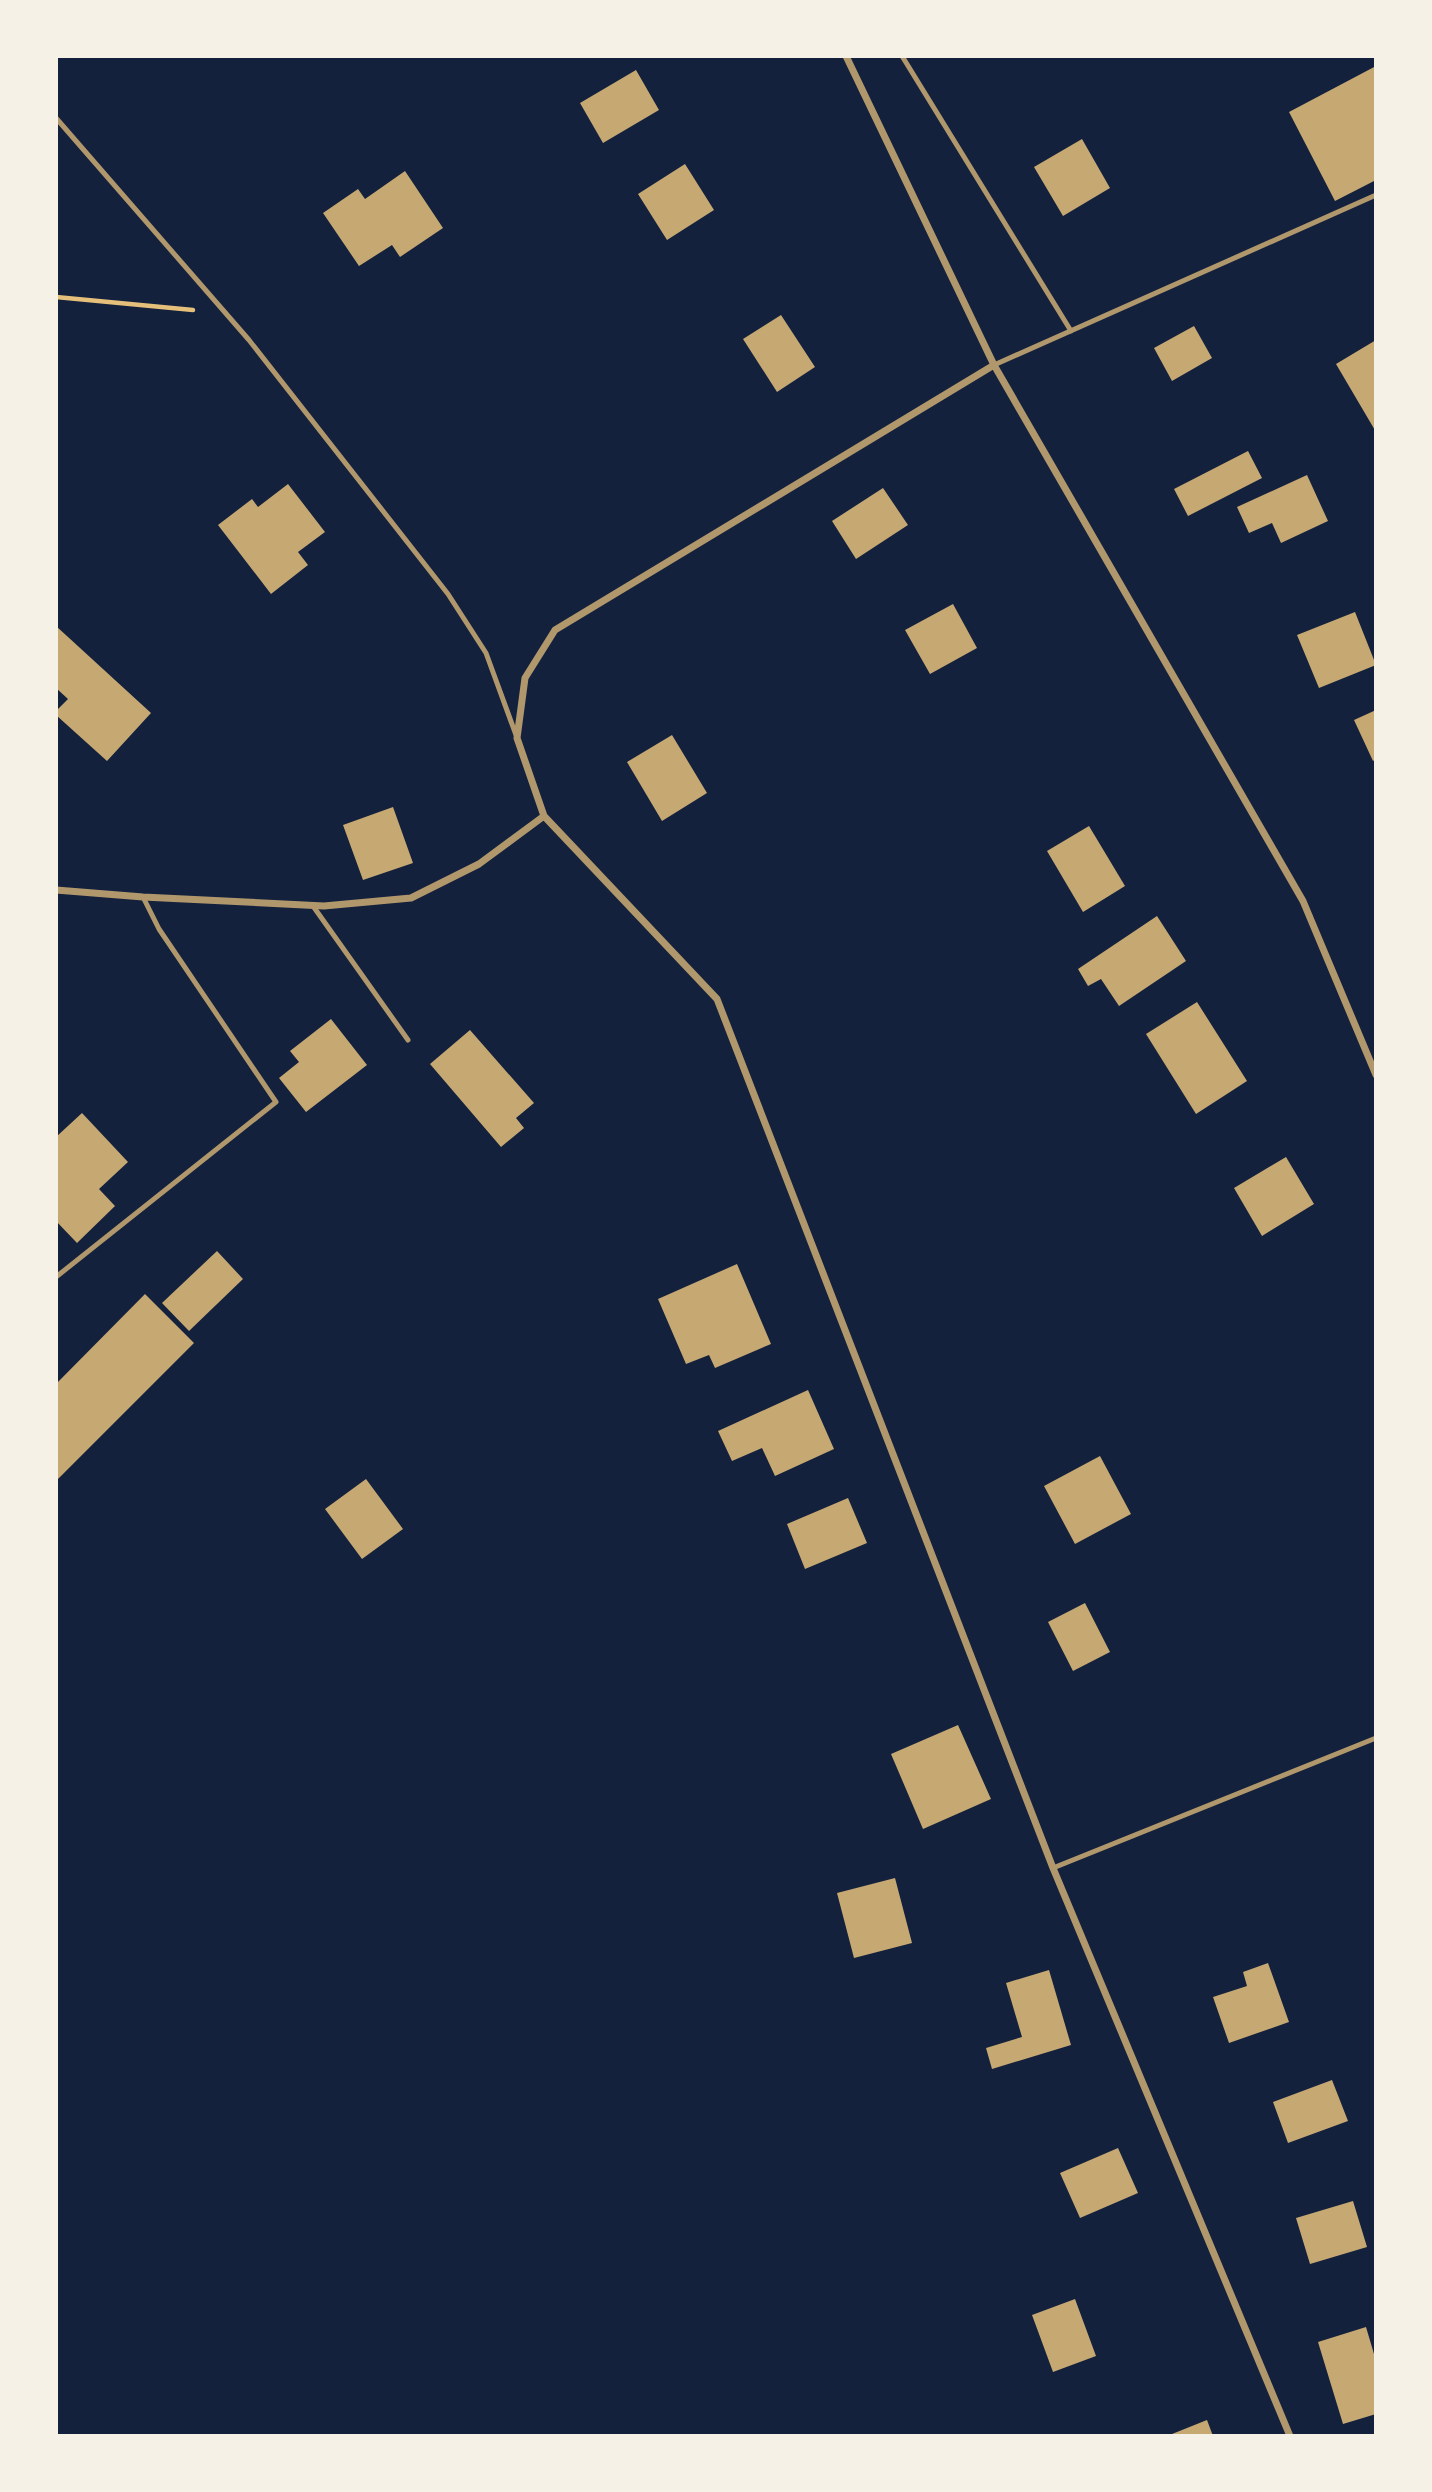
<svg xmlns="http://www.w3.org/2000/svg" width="1432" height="2492" viewBox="0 0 1432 2492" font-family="Barlow,sans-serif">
	<rect width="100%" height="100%" fill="#14213d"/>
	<!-- building -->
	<path fill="#c6a872" d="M1376,66V180L1335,201L1289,112Z
		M636,70L659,110L603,143L580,103Z
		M1082,139L1110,188L1063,216L1034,167Z
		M685,164L714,210L667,240L638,194Z
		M405,171L443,228L400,257L392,245L359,266L323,213L358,189L365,199Z
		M781,315L815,367L777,392L743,339Z
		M1194,326L1212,358L1172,381L1154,348Z
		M1376,340V432L1336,364Z
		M1248,451L1262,478L1188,516L1174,489Z
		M1307,475L1328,521L1281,543L1272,523L1249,533L1237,507Z
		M288,484L325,532L298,552L308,565L271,594L218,525L252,499L258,507Z
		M883,488L908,525L856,559L832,521Z
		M953,604L977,648L930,674L905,630Z
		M1355,612L1376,665L1319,688L1297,635Z
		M56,626L151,713L107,761L56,715V711L68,699L56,688Z
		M1376,710V759L1373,761L1354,720Z
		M672,735L707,793L662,821L627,762Z
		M393,807L413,863L363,880L343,825Z
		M1089,826L1125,886L1083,912L1047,851Z
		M1157,916L1186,961L1119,1006L1101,979L1088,986L1078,969Z
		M1197,1002L1247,1081L1196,1114L1146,1034Z
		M331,1019L367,1065L306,1112L279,1078L299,1062L290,1051Z
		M470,1030L534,1103L516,1118L524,1128L501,1147L430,1064Z
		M82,1113L128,1162L99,1189L115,1206L77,1243L56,1221V1137Z
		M1286,1157L1314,1204L1262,1236L1234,1188Z
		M217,1251L243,1279L189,1331L162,1303Z
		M737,1264L771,1344L715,1368L709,1355L686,1364L658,1299Z
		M145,1294L194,1343L56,1481V1384Z
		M808,1390L834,1449L775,1476L762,1448L732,1461L718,1431Z
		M1100,1456L1131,1514L1075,1544L1044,1486Z
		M366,1479L403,1529L362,1559L325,1509Z
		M848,1498L867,1543L805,1569L787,1524Z
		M1085,1603L1110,1652L1073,1671L1048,1622Z
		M958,1725L991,1799L923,1829L891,1754Z
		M895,1878L912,1943L854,1958L837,1893Z
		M1268,1963L1289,2022L1229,2043L1213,1997L1247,1986L1243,1972Z
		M1049,1970L1071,2045L992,2069L986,2048L1022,2037L1006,1983Z
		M1332,2080L1348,2121L1288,2143L1273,2102Z
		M1118,2148L1138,2193L1080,2218L1060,2173Z
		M1353,2201L1367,2247L1310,2264L1296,2218Z
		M1075,2299L1096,2356L1053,2372L1032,2315Z
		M1366,2327L1374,2354L1376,2353V2414L1343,2424L1318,2342Z
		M1207,2420L1213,2436H1167Z"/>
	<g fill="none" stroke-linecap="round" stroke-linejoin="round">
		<!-- path -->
		<path stroke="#e5c07b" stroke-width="4.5" d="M56,297L193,310"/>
		<!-- service -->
		<path stroke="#b1986c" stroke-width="5" d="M902,56L1071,331
			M56,118L249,340L448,594L486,653L516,735
			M994,365L1376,195
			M313,906L408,1040
			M56,1277L276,1102L159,929L143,897
			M1053,1868L1376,1738"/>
		<!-- minor -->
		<path stroke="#b1986c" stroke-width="7" d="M846,56L994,365L1303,901L1376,1075
			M544,816L717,999L1053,1868L1290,2436
			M56,890L143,897L324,906L411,898L479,864L544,816L517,738L525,678L555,630L994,365"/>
	</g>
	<!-- border -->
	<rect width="1432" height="2492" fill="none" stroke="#f6f1e7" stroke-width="116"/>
</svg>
